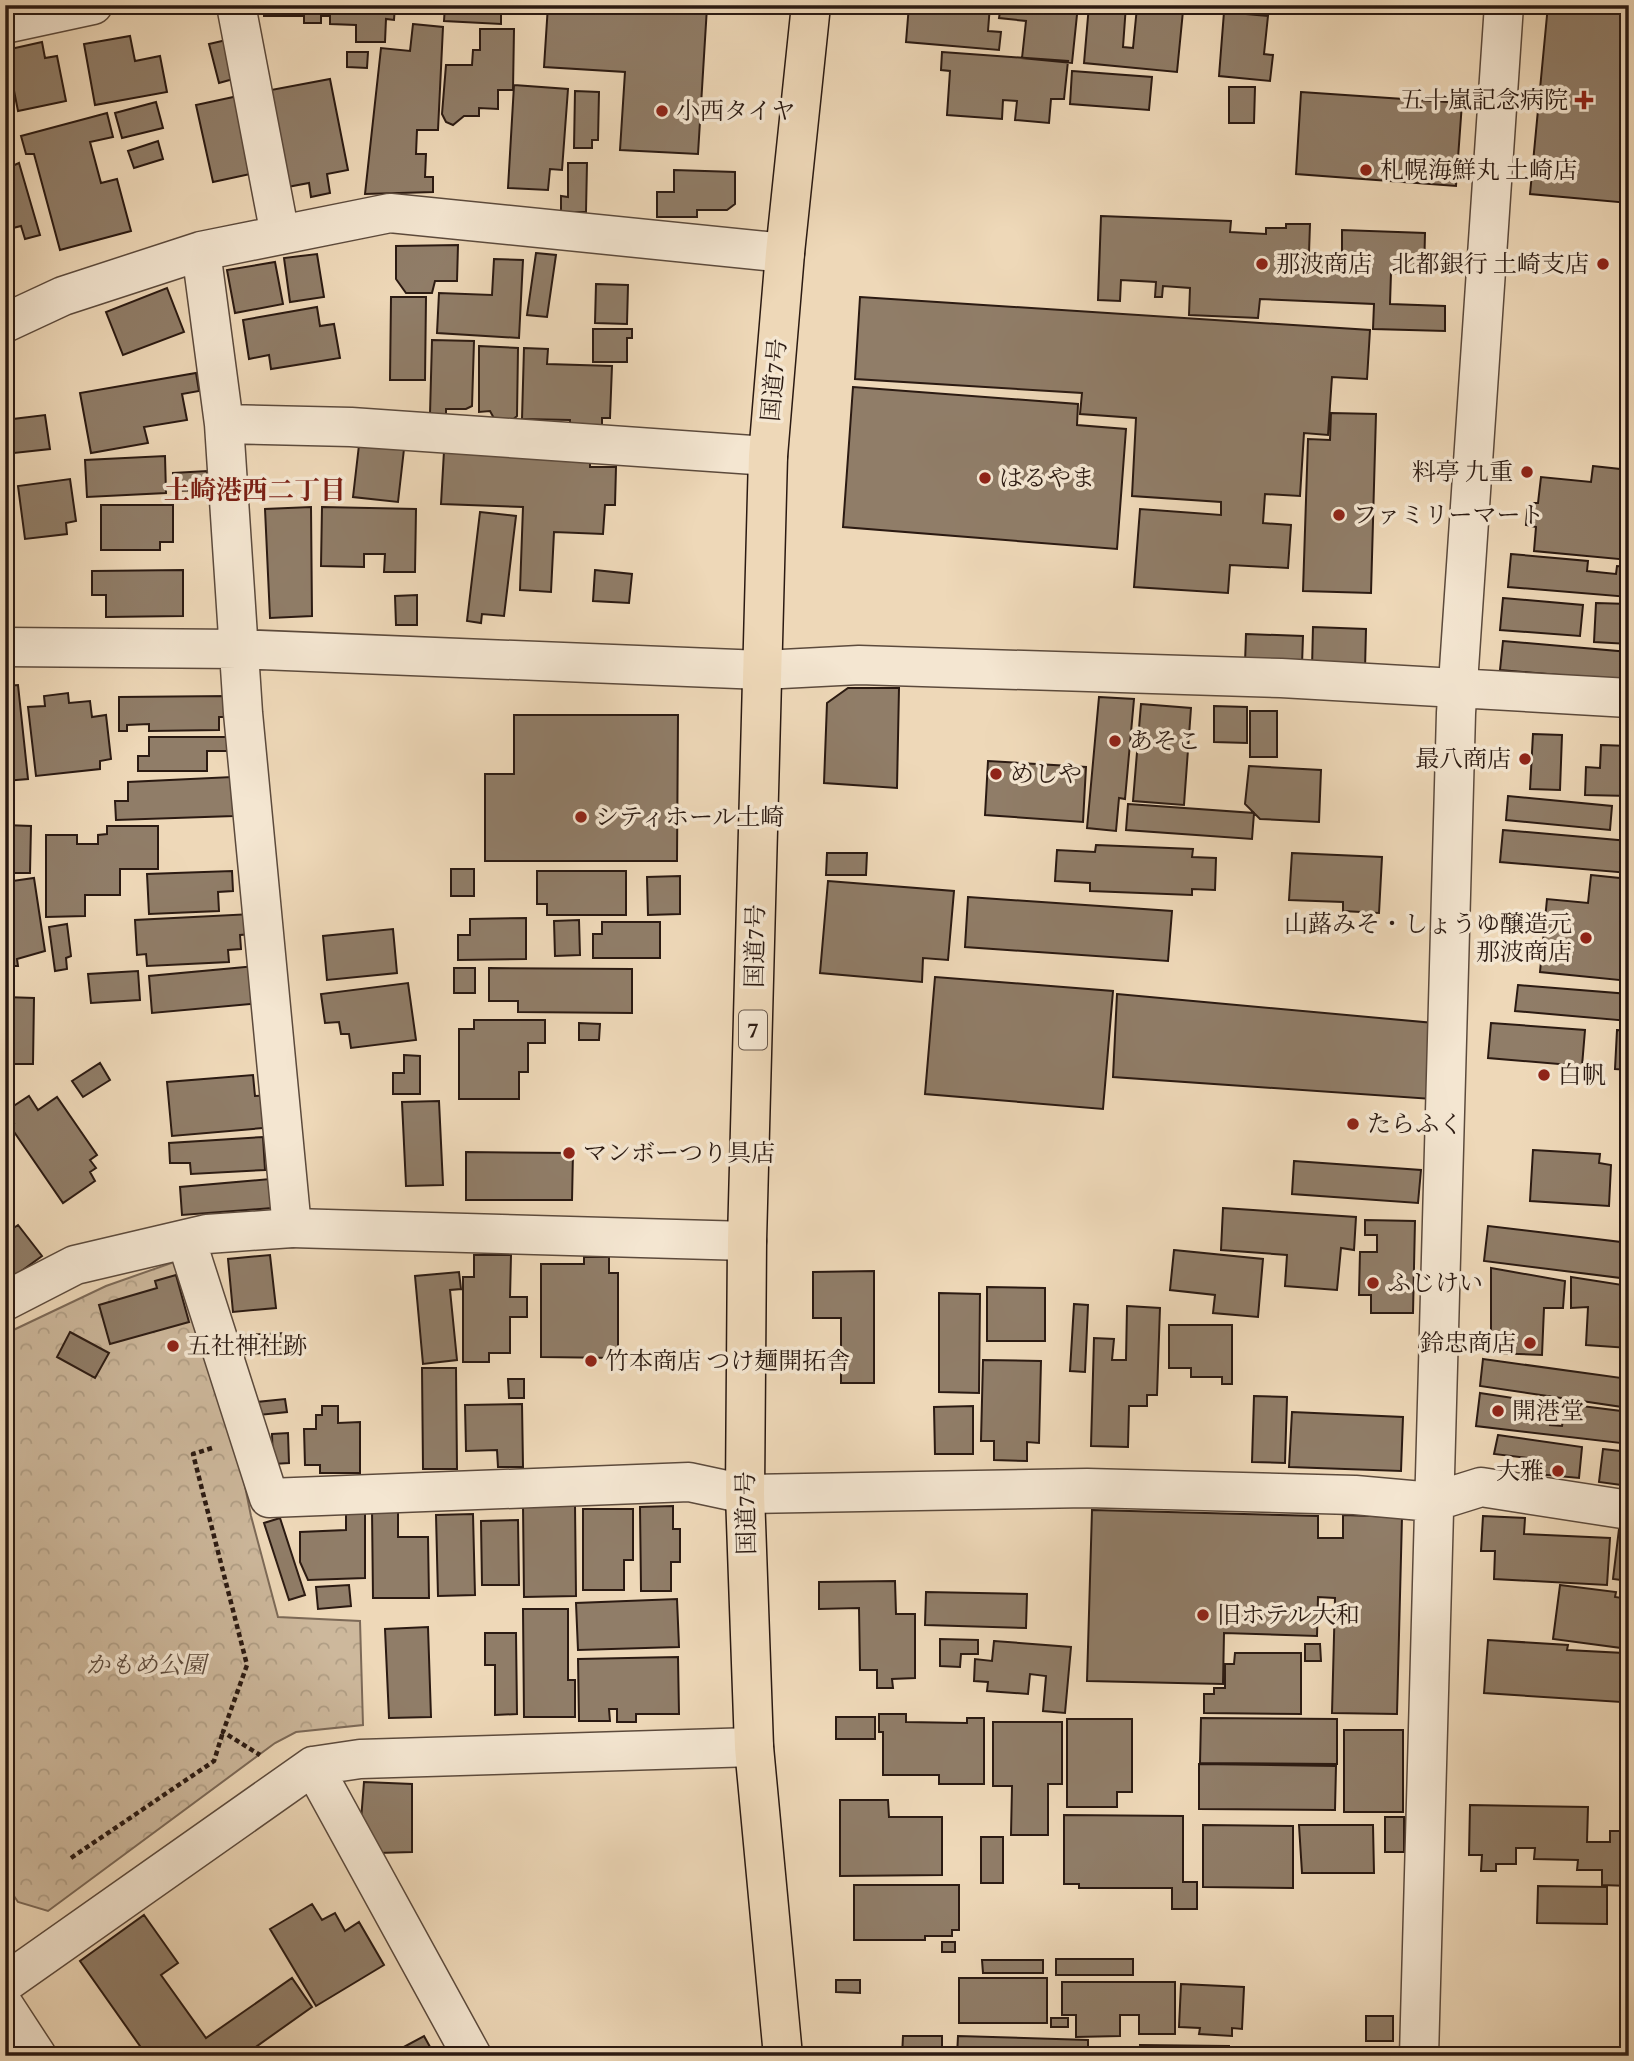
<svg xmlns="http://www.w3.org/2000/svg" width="1634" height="2061" viewBox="0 0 1634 2061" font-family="'Gentium Book Plus','Noto Serif JP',serif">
	<defs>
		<pattern id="park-crowns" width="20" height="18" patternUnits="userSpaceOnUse" patternTransform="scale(1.75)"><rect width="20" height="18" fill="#cdb89c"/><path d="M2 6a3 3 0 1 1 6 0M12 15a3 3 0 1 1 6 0" fill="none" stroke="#b09e85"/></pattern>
	</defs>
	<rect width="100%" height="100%" fill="#eed8b8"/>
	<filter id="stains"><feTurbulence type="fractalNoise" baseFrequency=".00286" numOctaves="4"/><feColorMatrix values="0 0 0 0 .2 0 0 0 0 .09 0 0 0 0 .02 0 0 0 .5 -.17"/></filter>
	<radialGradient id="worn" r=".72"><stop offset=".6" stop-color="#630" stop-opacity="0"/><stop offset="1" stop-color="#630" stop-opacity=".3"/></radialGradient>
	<!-- park -->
	<path fill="url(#park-crowns)" stroke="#7c6957" stroke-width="2" d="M177,1261L232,1422L251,1516L278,1617L360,1621L363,1725L296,1732L275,1743L48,1911L18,1902L5,1883V1334L106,1286Z"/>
	<!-- building -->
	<path fill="#907d68" stroke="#2b1a12" stroke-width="2" d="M264,5H395L394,20L386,19L385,42H356V25L330,24V16H321V23H304V16H264Z
		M445,5H501V24L444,21Z
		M548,5L707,7L698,154L620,150L625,72L544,67Z
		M909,5H990L988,31L1001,32L999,50L906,42Z
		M1001,5H1078L1072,63L1022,58L1026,21L999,18Z
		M1089,5H1126L1123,47L1133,48L1137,7L1183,11L1177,72L1084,63Z
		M1310,5H1383V12L1310,8Z
		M1397,5H1420V9L1397,8Z
		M1548,5H1629V203L1530,194Z
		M1224,12L1268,16L1264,54L1273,55L1270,81L1219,76Z
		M413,24L443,27L438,130H417L416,154H426L425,177H433V192L365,194L381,48L410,51Z
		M480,29H514L513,90H498V109L479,108V116H464L453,125L446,122L442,114L446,65H472L473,50H480Z
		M130,36L135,61L160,56L167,92L95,105L84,44Z
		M235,38L244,76L219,83L209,44Z
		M42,42L45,58L57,56L66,101L18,111L6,50Z
		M347,52H368L367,68L347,67Z
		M942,52L1068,61L1064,99H1051L1049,123L1015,120L1017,101L1003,100L1002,119L947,115L950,71L941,70Z
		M1072,71L1152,77L1149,110L1070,104Z
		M330,79L348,170L327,174L330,193L311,197L309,183L282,188L271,90Z
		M514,85L568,89L562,170L550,169L548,190L508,188Z
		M1229,87H1255L1254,123H1229Z
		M575,91L599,92L598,140H592V148H574Z
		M1301,92L1462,103L1456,186L1296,174Z
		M238,96L255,173L213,182L196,105Z
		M156,102L163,128L122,138L115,113Z
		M107,113L113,137L90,142L101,183L117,179L131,231L60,250L34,154H26L21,136Z
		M158,141L163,159L134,168L128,151Z
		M19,163L40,235L25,239L21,226L13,228L5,201V177L12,175L10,167Z
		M568,163H587L586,212H561V196L568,197Z
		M674,170L735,172V204L727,210H697V217H657V192H674Z
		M1101,216L1231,221L1230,232L1266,234V228H1286V224H1310L1309,253L1342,255V230L1425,233L1424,274L1391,273L1390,304L1445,306V331L1373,329L1374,304L1260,299L1258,318L1189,315L1190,288L1163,286L1162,297H1155L1156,282L1121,280L1120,301L1098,300Z
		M458,245L457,281H435L432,293H406L396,279V246Z
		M536,253L556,255L547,317L527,315Z
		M317,254L324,297L290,302L284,258Z
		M494,259L523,260L519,338L437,333L439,293L492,295Z
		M275,262L283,304L235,313L227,270Z
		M596,284L628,285L627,324L595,323Z
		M167,288L184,332L123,355L106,312Z
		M391,297H426L425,380H390Z
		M860,297L1370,330L1367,379L1332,377L1328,435L1304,433L1300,496L1265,494L1263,523L1291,525L1288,568L1230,565L1228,593L1134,587L1140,509L1221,515V502L1132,496L1136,418L1080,414L1082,393L855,379Z
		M317,307L320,326L334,324L340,358L271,369L269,355L249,359L243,320Z
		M593,329H632V338H627V362H593Z
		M432,340L474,341L472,406L466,409H446V415L430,414Z
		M479,346L518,348L517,416L510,422H496L490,411L479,412Z
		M524,348L548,349L547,364L612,366L610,418H602V427L570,426V420L522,419Z
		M196,373L199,391L182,394L187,420L144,427L148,443L91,453L80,393Z
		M853,387L1078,404L1077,425L1126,429L1117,549L843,527Z
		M1331,413L1376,414L1371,593L1303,591L1308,439L1330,440Z
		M45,415L50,449L5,454V420Z
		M359,445L404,449L398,502L353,497Z
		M444,451L590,458V467H616L615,505H605L603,534L554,532L551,592L520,590L523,507L441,504Z
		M165,456L166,493L87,497L85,460Z
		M1593,466L1629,470V560L1534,551L1536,527L1526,525L1528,503H1538L1541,477L1591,482Z
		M207,471L208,490L173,491V473Z
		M70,479L76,521L66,523L67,534L25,539L18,486Z
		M101,505H173V542H160V550H101Z
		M311,507L312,616L270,618L265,509Z
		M322,507L416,509L415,572H384L385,554H364V567L321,566Z
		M480,512L516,516L504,616L482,614L481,623L467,621Z
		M1511,554L1588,561L1587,571L1616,574L1617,566L1629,567V597L1508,587Z
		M183,570V616L106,617V595H92V571Z
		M595,570L632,574L629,603L593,601Z
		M417,595V625H396L395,596Z
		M1503,598L1583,605L1580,636L1500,630Z
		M1596,603L1629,604V644L1594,642Z
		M1313,627L1366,629L1365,670L1312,668Z
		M1246,634L1303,636L1302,665L1245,663Z
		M1503,641L1629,652V681L1500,670Z
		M18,685L28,779L5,781V686Z
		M848,688H899L897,788L824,783L827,703Z
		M68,693L69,703L90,701L92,717L106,715L111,759L100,761V769L36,776L28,707L45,706L44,696Z
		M228,696V717H219V730L149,731V724L127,725V731H119V697Z
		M1099,697L1134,699L1125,799L1119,798L1116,831L1087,828Z
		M1141,704L1191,708L1184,805L1133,801Z
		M1214,706L1247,707V743L1214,742Z
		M1250,711H1277V757H1250Z
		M514,715H678L677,861H485V774H514Z
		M1533,734L1562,735L1560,790L1530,789Z
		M149,737H235V751H207V771H138V756H149Z
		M1601,745L1629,746V796L1585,795L1586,767L1600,768Z
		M988,761L1086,767L1083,822L985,815Z
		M1249,766L1321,770L1319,822L1260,819L1245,804Z
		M232,777L234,816L116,820L115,801H128V782Z
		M1508,796L1612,806L1610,830L1506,820Z
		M1128,804L1254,813L1252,839L1126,830Z
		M1621,808H1629V831H1621Z
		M5,825L31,826L30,873H5Z
		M107,826H158V869H120V895H85V916L46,917V835H77V844H98V835L107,834Z
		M1503,830L1629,841V873L1500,862Z
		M1096,845L1193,849L1192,857L1216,858L1215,890L1192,889V895L1090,891V883L1055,881L1057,850L1095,852Z
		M827,853H867L866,875H826Z
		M1292,853L1382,857L1379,913L1343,911V902L1289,900Z
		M451,869H474V896H451Z
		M232,871L233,891L218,892L219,911L149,914L147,874Z
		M537,871H626V915H547V904H537Z
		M1591,875L1629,879V981L1540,972L1547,899L1588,903Z
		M680,876V914L648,915L647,877Z
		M34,878L45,951L17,959L18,966H5V882Z
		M828,881L954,891L948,960L923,958L922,982L820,973Z
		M968,897L1172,911L1168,961L965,947Z
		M252,914L253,934L240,935L241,949L228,950L229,962L147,966L146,954L137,955L135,920Z
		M526,918V959L458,960V935H470V919Z
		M579,920L580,955L555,956L554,921Z
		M602,922H660V958H593V934H602Z
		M67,924L71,956L66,958L67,969L55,971L49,927Z
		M393,929L397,973L327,980L323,936Z
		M257,966L261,1003L152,1013L149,976Z
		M454,968H475V993H454Z
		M489,968L632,969V1013L518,1012V1001H489Z
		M138,971L140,1000L91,1003L88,974Z
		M935,977L1113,991L1103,1109L925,1094Z
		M408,983L416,1040L351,1048L349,1034H341L339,1022L325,1023L321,994Z
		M1518,985L1629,994V1021L1515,1011Z
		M1117,994L1434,1023L1432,1099L1113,1077Z
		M5,997L34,998L33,1064H5Z
		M474,1020H545V1043H528V1072H519V1099H459V1029H474Z
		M579,1023L600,1024L599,1040H579Z
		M1491,1023L1585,1030L1582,1066L1488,1058Z
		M1617,1030L1629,1031V1070L1615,1069Z
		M404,1055L420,1056V1094H393V1073H404Z
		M100,1063L110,1080L83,1097L72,1081Z
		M253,1075L255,1096L272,1095L275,1127L172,1136L167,1082Z
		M29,1096L38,1110L57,1097L97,1155L90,1160L96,1168L90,1172L95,1181L63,1203L10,1126L14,1123L6,1111Z
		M439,1101L443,1185L406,1186L402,1102Z
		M263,1137L265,1170L191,1174L190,1163H170L169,1143Z
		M1533,1150L1600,1154L1599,1163L1611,1165L1609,1206L1530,1201Z
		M466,1152L573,1153L572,1200H466Z
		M1294,1161L1421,1170L1418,1203L1292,1194Z
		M270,1179L272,1208L182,1215L180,1187Z
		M1223,1208L1356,1217L1354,1250L1341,1248L1337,1290L1285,1286L1287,1255L1221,1250Z
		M1365,1220L1415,1221L1413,1313H1371V1295H1359L1360,1252H1377V1235H1365Z
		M18,1225L42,1256L5,1283V1234Z
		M1488,1226L1629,1243V1279L1484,1261Z
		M1174,1250L1263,1259L1258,1317L1213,1313L1215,1295L1170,1290Z
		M270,1255L276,1308L233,1312L228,1259Z
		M474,1255H511L510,1297H527V1317H510V1353H489V1362H463V1277H474Z
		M584,1257H609V1273H618V1358L541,1357V1264H584Z
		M1491,1268L1565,1281L1563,1308H1544L1542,1355L1491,1353Z
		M874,1271V1383H841V1318H813V1272Z
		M459,1272L461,1289L450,1290L457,1360L423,1364L415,1276Z
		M176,1275L189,1322L110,1344L99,1305L157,1288L155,1281Z
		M1571,1277L1629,1286V1348L1586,1345L1588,1307L1571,1308Z
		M987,1287L1045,1288V1341H987Z
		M939,1293L980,1294L979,1393L939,1392Z
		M1074,1304L1088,1305L1085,1372L1070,1371Z
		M1127,1306L1160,1308L1157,1395H1147V1406H1129L1128,1447L1091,1446L1094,1338L1114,1339L1112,1360H1126Z
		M1169,1325H1232V1384H1222V1377H1191V1368H1169Z
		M70,1332L109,1353L95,1378L57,1357Z
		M287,1333L288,1352L245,1354V1335Z
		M1483,1359L1629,1379V1408L1480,1386Z
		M983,1360L1041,1361L1039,1443L1027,1442V1461L994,1460V1441H981Z
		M422,1368H456L457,1469H423Z
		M508,1379H524V1398H509Z
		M1480,1393L1552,1404L1550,1425L1562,1426L1566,1404L1629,1412V1444L1476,1426Z
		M1254,1396L1287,1397L1285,1463L1252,1462Z
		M285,1399L287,1412L259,1415L257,1402Z
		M522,1404L523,1467H498L497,1450L466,1451L465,1405Z
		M322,1406H338V1423L360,1422V1473H320V1465H305L304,1429H316V1415H322Z
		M973,1406V1454H935L934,1407Z
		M1292,1412L1403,1417L1401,1471L1289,1467Z
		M288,1433L289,1463L273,1464L272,1434Z
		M1498,1435L1582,1447L1579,1478L1526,1473L1528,1458L1494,1454Z
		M1603,1449L1629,1452V1486L1599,1482Z
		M575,1504L576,1596L524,1597L523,1505Z
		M673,1506V1529H680V1562H671V1591H641L640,1507Z
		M365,1508V1578L308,1580L300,1562V1532L346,1530V1509Z
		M372,1509H398V1537H428L429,1598H373Z
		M583,1509H633V1560H624V1590H583Z
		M1092,1510L1318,1516V1538H1343V1515L1402,1517L1397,1714L1332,1713L1335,1598L1318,1597L1317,1636L1224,1633L1223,1684L1087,1681Z
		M473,1514L475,1595L438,1596L436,1515Z
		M1483,1516L1525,1518L1524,1534L1610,1538L1607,1585L1494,1579L1495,1551H1481Z
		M280,1518L305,1595L289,1600L264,1523Z
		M518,1520L519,1585H482L481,1521Z
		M1619,1529L1629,1531V1581L1613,1579Z
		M895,1581L896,1614H915V1678L892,1679L893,1688H877V1670H860L859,1608L819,1609V1582Z
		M349,1585L351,1606L318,1609L316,1587Z
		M1560,1585L1616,1592L1615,1597L1629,1599V1649L1553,1639Z
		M926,1592L1027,1594L1026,1628L925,1625Z
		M677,1599L679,1647L578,1650L576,1603Z
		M523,1609H568V1680H575V1717H524Z
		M428,1627L431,1717L389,1718L385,1629Z
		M485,1633H516L517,1714L495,1715V1665H485Z
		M940,1639L978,1640V1654H961L960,1667L940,1666Z
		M1488,1640L1568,1645L1567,1650L1624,1653L1621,1702L1484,1693Z
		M994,1641L1071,1647L1065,1713L1043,1711L1046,1676L1030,1674L1028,1694L987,1691L988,1682L974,1681L975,1659L992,1661Z
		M1305,1644H1320L1321,1661H1305Z
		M1235,1653H1301V1714L1204,1713V1694H1214V1688H1225V1664H1234Z
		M678,1657L679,1714H636V1722H617V1709H609L610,1721H579L578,1659Z
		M879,1714H906V1722L967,1723V1718H984V1784H939V1775H883V1732H879Z
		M836,1717H875V1739H836Z
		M1201,1718L1337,1719V1764L1200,1763Z
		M1067,1719H1132V1792H1117V1807H1067Z
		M993,1722H1062V1784H1048V1835H1011L1012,1786H993Z
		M1344,1730H1403V1812H1344Z
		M1199,1764L1336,1766L1335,1810L1199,1809Z
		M364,1782L412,1784V1852L378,1853L361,1820Z
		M840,1800H888L889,1817H942V1875L840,1876Z
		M1470,1805L1588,1807L1587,1842H1610V1831H1629V1886L1602,1885V1870H1577L1578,1860L1534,1859L1535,1848H1516V1864H1496V1871H1481L1482,1855H1469Z
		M1064,1815L1183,1816V1882H1197V1909H1172V1888H1079V1884H1064Z
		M1385,1817H1404V1852H1385Z
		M1203,1825L1293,1826V1888L1203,1887Z
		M1299,1825H1373L1374,1873H1302Z
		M981,1837H1003V1883H981Z
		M854,1885H959V1930H952V1936H925V1940H854Z
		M1538,1886L1607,1887V1924L1537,1923Z
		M312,1904L322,1920L335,1913L345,1931L359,1922L384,1965L316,2006L270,1929Z
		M144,1915L178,1963L161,1975L206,2038L292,1978L312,2007L243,2056H147L80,1961Z
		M942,1942H955V1952H942Z
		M1056,1959H1133V1975H1056Z
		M982,1960H1043V1973H983Z
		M959,1978H1047V2023H959Z
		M836,1980H860V1993L836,1992Z
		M1062,1982H1175V2034H1139V2015H1120V2036L1076,2037V2015H1062Z
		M1181,1984L1244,1987L1242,2029L1232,2028V2036L1199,2034L1200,2028L1179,2027Z
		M1366,2016H1393V2041H1366Z
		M1051,2018H1068V2027H1051Z
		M424,2036L435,2056H387Z
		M903,2036H942V2056H902Z
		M958,2036L1088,2040V2056H957Z
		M1140,2045L1229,2046V2056H1140Z
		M1469,2050L1496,2051V2056H1469Z
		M1519,2051L1629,2055V2056H1519Z"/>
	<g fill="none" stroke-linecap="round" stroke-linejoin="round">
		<defs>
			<path id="minor" d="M236,5L280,235
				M5,24L93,5
				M5,323L63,296L201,251L390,213L785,253
				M224,424L351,427L768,456
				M5,647L238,649L762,670L859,665L1281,678L1629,698
				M186,1239L269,1498L689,1482L745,1494L1087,1488L1355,1495L1433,1502L1481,1487L1629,1510
				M5,1301L75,1265L207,1234L292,1228L243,713L224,424L201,251
				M313,1766L472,2056
				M5,1983L313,1766L360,1759L754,1747
				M1419,2056L1456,713L1504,5"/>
			<path id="tertiary" d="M292,1228L747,1241
				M5,2007L37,2056"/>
			<path id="trunk" d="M783,2056L754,1747L745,1494L747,1241L768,456L785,253L811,5"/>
		</defs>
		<!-- minor casing -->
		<use href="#minor" stroke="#5c4a3c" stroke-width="41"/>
		<!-- tertiary casing -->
		<use href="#tertiary" stroke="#5c4a3c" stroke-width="41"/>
		<!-- trunk casing -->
		<use href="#trunk" stroke="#2b1a12" stroke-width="41"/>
		<!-- path -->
		<path stroke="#2b1a12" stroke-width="4.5" stroke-dasharray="5 3.5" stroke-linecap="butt" d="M212,1448L193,1454L247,1665L223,1732L260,1755
			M71,1858L214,1761L223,1732"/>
		<!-- minor -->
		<use href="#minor" stroke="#f4e6d1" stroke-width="38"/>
		<!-- tertiary -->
		<use href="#tertiary" stroke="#f4e6d1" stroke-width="38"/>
		<!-- trunk -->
		<use href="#trunk" stroke="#eed8b8" stroke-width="38"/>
	</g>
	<!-- markers -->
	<g fill="#8f2418" stroke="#f4e6d1" stroke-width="2.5">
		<path d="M1580.5 89.5h7v7h7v7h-7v7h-7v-7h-7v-7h7z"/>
		<circle cx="662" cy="111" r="7"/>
		<circle cx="1366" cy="170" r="7"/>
		<circle cx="1262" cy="264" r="7"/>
		<circle cx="1603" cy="264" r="7"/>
		<circle cx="1527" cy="472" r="7"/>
		<circle cx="985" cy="478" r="7"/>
		<circle cx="1339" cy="515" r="7"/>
		<circle cx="1115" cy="741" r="7"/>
		<circle cx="1525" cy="759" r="7"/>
		<circle cx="996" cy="774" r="7"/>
		<circle cx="581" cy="817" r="7"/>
		<circle cx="1586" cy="938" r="7"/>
		<circle cx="1544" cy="1075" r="7"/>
		<circle cx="1353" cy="1124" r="7"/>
		<circle cx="569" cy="1153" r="7"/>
		<circle cx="1373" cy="1283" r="7"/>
		<circle cx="1530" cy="1343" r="7"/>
		<circle cx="173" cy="1346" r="7"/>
		<circle cx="591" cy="1361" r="7"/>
		<circle cx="1498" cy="1411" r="7"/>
		<circle cx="1558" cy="1471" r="7"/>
		<circle cx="1203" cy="1615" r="7"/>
	</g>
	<g text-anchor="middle" stroke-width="7" stroke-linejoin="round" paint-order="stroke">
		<!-- shield labels -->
		<rect fill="#f4e6d1" stroke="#67574b" stroke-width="2" x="739" y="1010.5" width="28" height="39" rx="5"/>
		<g font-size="23" font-weight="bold" fill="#2b1a12">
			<text x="753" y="1038">7</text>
		</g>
		<!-- poi labels -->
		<g font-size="24" fill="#2b1a12" stroke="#f4e6d1" text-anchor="start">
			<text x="1568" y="108" text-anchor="end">五十嵐記念病院</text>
			<text x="676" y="119">小西タイヤ</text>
			<text x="1380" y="178">札幌海鮮丸 土崎店</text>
			<text x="1276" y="272">那波商店</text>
			<text x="1589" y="272" text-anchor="end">北都銀行 土崎支店</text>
			<text x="1513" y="480" text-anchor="end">料亭 九重</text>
			<text x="999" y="486">はるやま</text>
			<text x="1353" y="523">ファミリーマート</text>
			<text x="1129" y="749">あそこ</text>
			<text x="1511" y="767" text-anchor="end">最八商店</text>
			<text x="1010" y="782">めしや</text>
			<text x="595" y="825">シティホール土崎</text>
			<text x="1572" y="932" text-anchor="end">山蕗みそ・しょうゆ醸造元<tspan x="1572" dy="28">那波商店</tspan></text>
			<text x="1558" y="1083">白帆</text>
			<text x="1367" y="1132">たらふく</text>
			<text x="583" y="1161">マンボーつり具店</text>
			<text x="1387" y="1291">ふじけい</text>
			<text x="1516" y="1351" text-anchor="end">鈴忠商店</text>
			<text x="187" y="1354">五社神社跡</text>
			<text x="605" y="1369">竹本商店 つけ麺開拓舎</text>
			<text x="1512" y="1419">開港堂</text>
			<text x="1544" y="1479" text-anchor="end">大雅</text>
			<text x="1217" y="1623">旧ホテル大和</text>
		</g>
		<!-- street labels -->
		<g font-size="24" fill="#2b1a12" stroke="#f4e6d1">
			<text transform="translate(774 380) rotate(-85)" y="8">国道7号</text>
			<text transform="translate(755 946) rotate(-89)" y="8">国道7号</text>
			<text transform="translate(746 1513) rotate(-91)" y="8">国道7号</text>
		</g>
		<!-- park labels -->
		<g font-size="24" font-style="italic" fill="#5c493b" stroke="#f4e6d1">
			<text x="146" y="1673">かもめ公園</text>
		</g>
		<!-- neighbourhood labels -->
		<g font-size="26" font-weight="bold" fill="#7a1f14" stroke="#f4e6d1">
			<text x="255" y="499">土崎港西二丁目</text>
		</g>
	</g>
	<!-- margin -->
	<rect width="1634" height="2061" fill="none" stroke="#eed8b8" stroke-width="28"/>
	<rect x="7" y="7" width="1620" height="2047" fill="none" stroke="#2b1a12" stroke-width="3.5"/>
	<rect x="14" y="14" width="1606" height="2033" fill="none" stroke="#2b1a12" stroke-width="2"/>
	<rect width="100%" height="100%" filter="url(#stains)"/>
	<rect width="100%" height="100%" fill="url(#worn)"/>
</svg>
